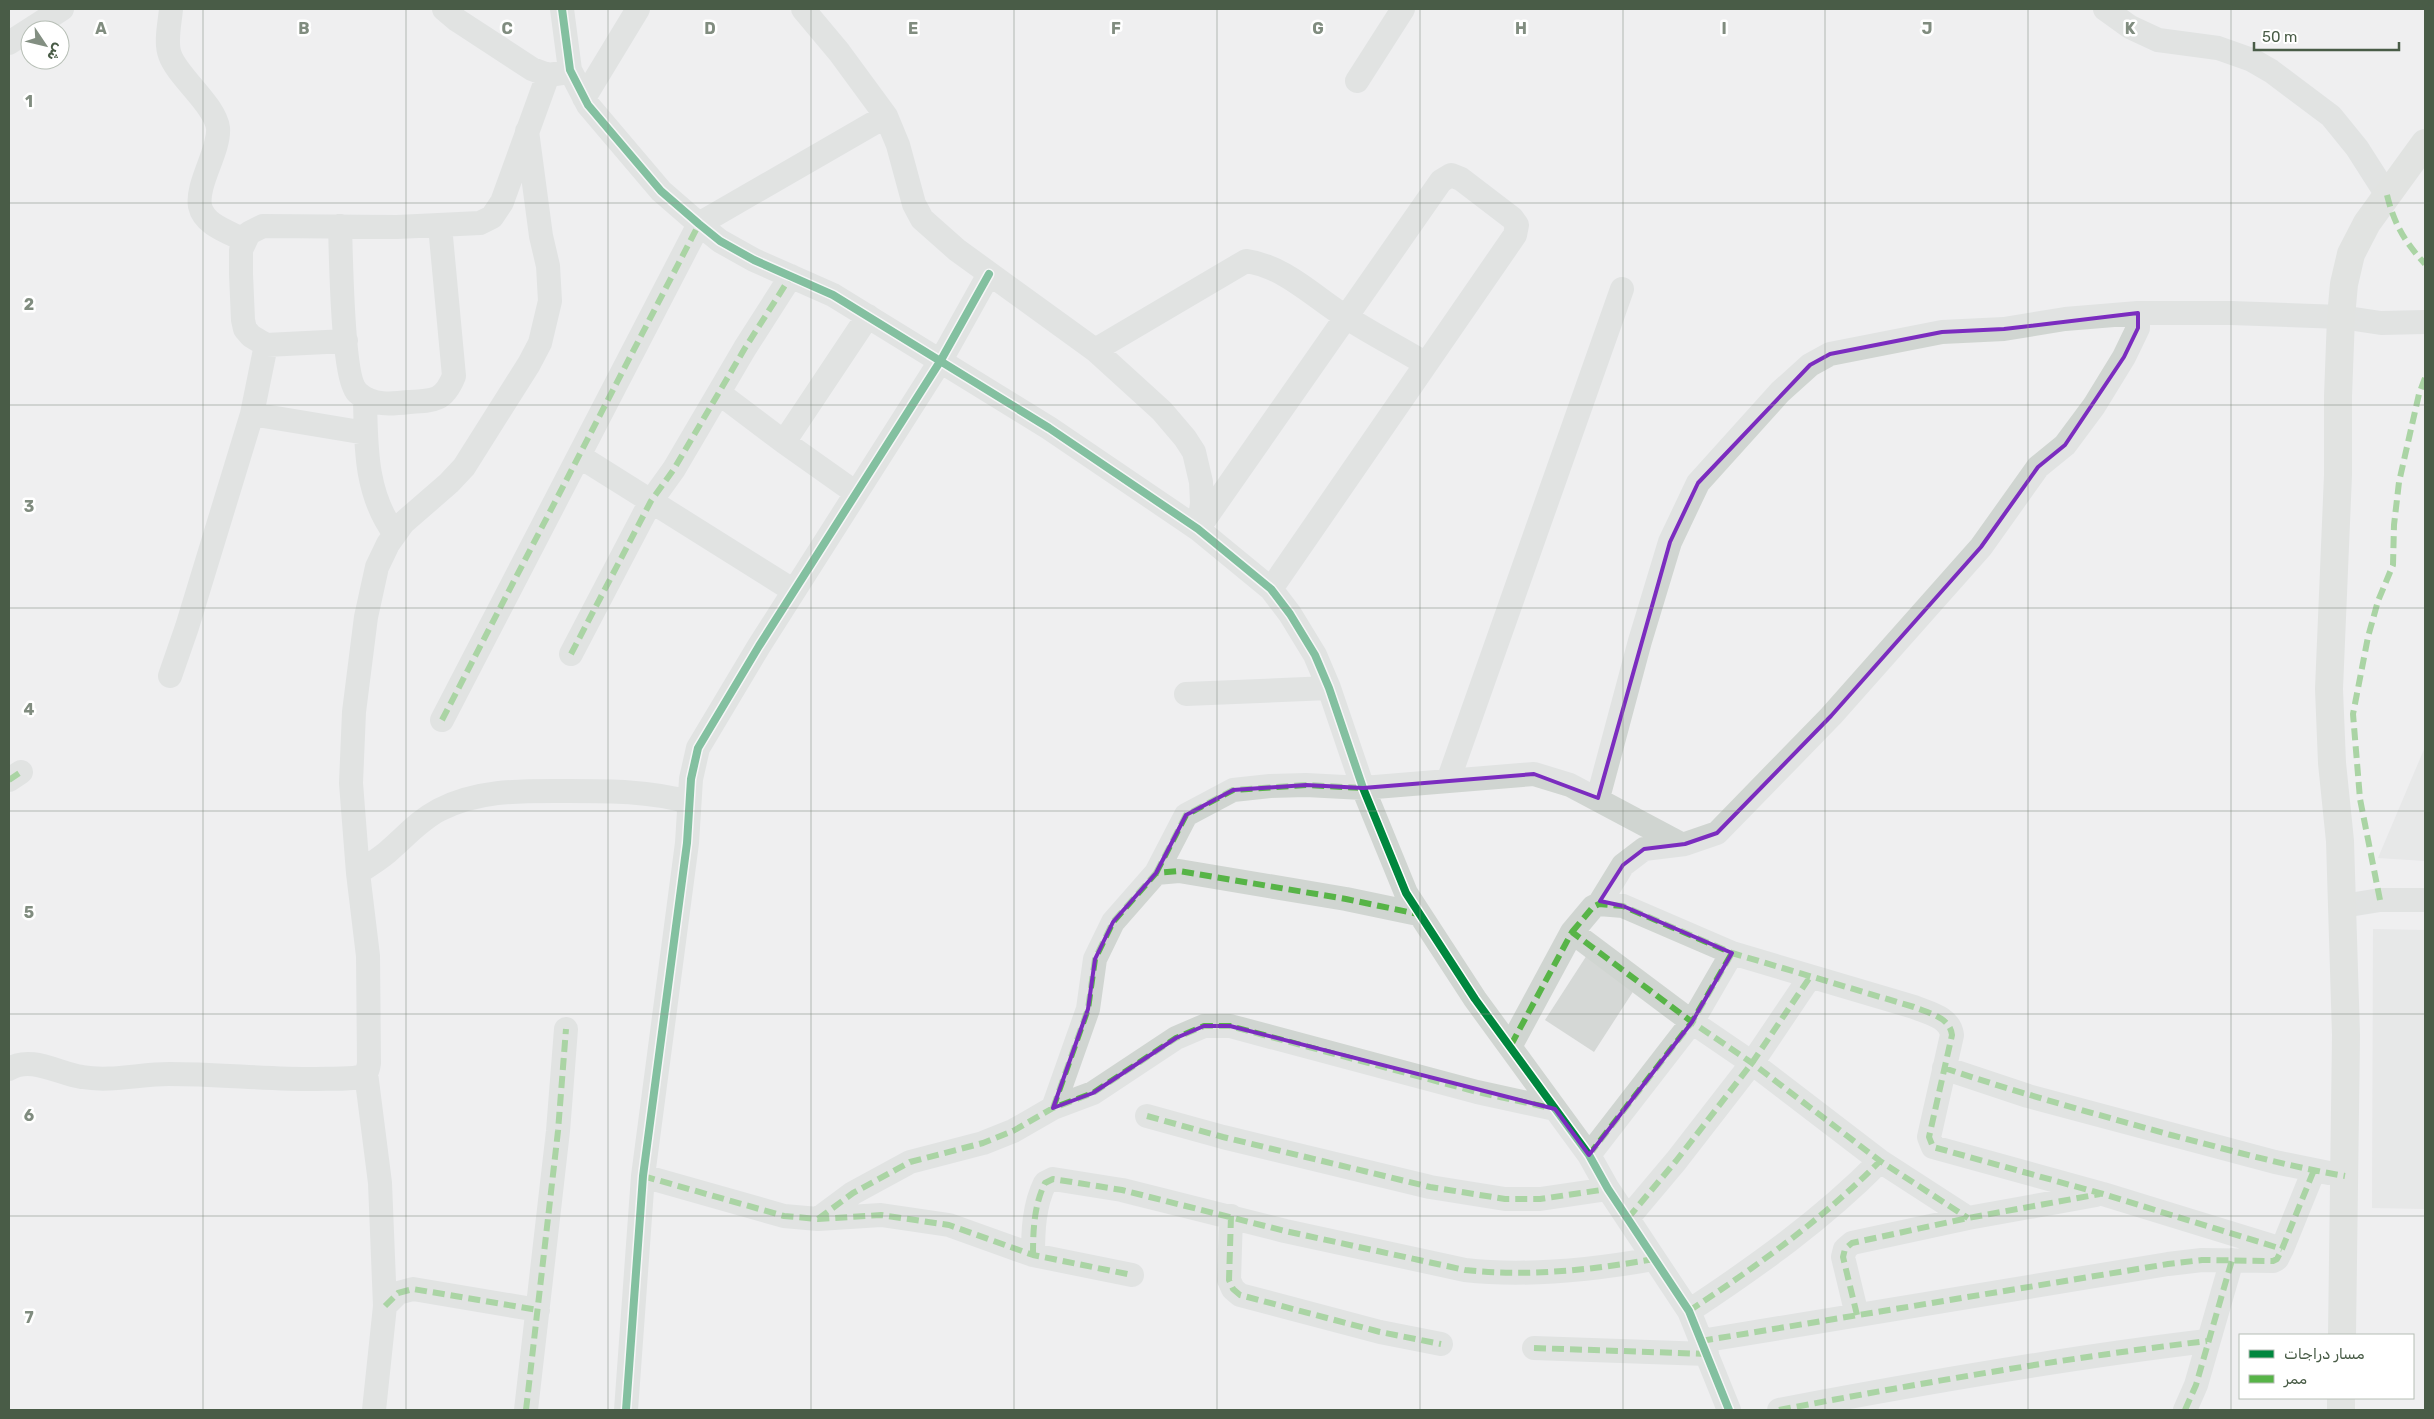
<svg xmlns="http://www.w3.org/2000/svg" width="2434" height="1419" viewBox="0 0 2434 1419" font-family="Rubik,'Noto Sans Arabic',sans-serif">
	<rect width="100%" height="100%" fill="#efeff0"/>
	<!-- education -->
	<path fill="#dedfde" d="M2425,747V861L2378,858Z
		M2373,929L2425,930V1209L2372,1208Z"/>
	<!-- building -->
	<path fill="#d5d8d6" d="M1587,955L1636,987L1594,1052L1545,1020Z"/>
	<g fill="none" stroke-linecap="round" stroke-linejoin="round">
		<!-- street -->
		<path stroke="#d0d5d1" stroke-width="24" d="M171,9C170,22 165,42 170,55C177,76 215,105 218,128C220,150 196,184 200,206C204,225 229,232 244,240
			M444,9L457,20L532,69L548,75L562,73
			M562,9L570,70L588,105L661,191L699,224L720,241L754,260L833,295L1049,428L1198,529L1271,589L1290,614L1315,655L1329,688L1363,788L1406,893L1475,999L1589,1155L1608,1189L1689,1311L1729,1410
			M803,9L839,52L886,116L898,145L914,204L922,219L957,250L1095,350L1162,411L1185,438L1194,452L1201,482L1202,503L1199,526
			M2105,9L2130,27L2158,40L2218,48L2252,60L2271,71L2331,116L2357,148L2387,195
			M9,43L62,9
			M1357,81L1403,9
			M584,98L638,9
			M340,226C341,254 342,379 358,393C372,406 392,404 409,402C434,401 444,401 454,376L440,226
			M346,341L266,345L251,336L245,329L243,320L241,274V250L249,233L263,226L397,227L480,223L492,217L502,202L548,75
			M1095,350L1246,261C1284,266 1314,297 1346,317C1372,334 1400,348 1426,364
			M719,393L784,442
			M365,398C366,446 365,494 395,534
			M252,414L366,433
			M579,456L794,591
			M856,493L784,442L868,316
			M1198,529L1441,181L1451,175L1461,179L1512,218L1517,225L1515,235L1271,589
			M571,654L651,501L674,469L745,348L791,276
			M170,676L187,627L252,414L266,345
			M1186,694L1329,688
			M442,720L699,224L886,116
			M9,780L21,772
			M1448,781L1622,289
			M1598,798L1640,641L1670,542L1698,483L1780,392L1810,365L1830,354L1942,332L2004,329L2065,319L2138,313H2231L2341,317L2381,323L2425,322
			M358,873L351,783L354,712L366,617L377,567L388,544L403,523L449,483L464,467L529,364L540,343L550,301L548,266L541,236L527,131
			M1156,873L1186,815L1233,790L1270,786L1306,785L1363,788L1534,774L1570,785L1681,844
			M1599,904L1623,865L1644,849L1685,844L1717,833L1831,716L1981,547L2038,467L2065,445L2094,406L2124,357L2138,328V313
			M2343,906L2380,900H2425
			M1572,932L1593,907L1599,904L1623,906L1732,953L1914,1007C1928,1013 1950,1017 1952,1035L1929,1137L1933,1147L2103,1194L2282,1249
			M1511,1045L1572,932L1692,1022L1752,1063L1880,1161L1968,1218
			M1944,1068L2028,1096L2275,1162L2329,1173
			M9,1069C31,1055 59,1074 82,1077C111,1082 140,1074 169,1074C217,1074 265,1079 314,1079C328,1078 345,1080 359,1077C367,1075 368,1070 369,1063L368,956L358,873C369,865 382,858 392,848C407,835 420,820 439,810C480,789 524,791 569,791C610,791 649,791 689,802
			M366,1073L380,1183L385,1306L374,1410
			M1053,1108L1088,1009L1095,959L1113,922L1156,873L1179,871L1346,899L1418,914
			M1147,1116L1223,1137L1430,1187L1505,1199H1540L1608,1189
			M1589,1155L1692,1022L1732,953
			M643,1176L784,1216L818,1219L881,1215L949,1225L1033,1255L1132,1275
			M1231,1216L1229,1280L1233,1289L1240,1295L1380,1332L1441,1344
			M1628,1218L1676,1161L1752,1063L1810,977
			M818,1219L853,1193L910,1162L983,1143L1013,1131L1053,1108L1093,1093L1176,1038L1204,1026H1230L1477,1092L1555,1109
			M1033,1255C1033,1231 1034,1205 1045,1183L1053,1179L1122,1190L1285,1231L1465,1270C1527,1277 1592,1270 1654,1259
			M385,1306L398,1293L413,1289L538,1310
			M1689,1311C1757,1266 1823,1219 1880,1161
			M1857,1315L1843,1257L1845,1249L1852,1243L1968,1218L2096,1195
			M1701,1341L2168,1264L2202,1260L2273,1261L2277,1259L2282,1249L2314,1170
			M1534,1348L1707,1354
			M526,1410L558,1131L566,1029
			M626,1410L643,1176L687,843L691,779L698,748L759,646L941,360L989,274
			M1779,1410C1921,1383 2064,1358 2207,1341
			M2185,1410L2196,1385L2232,1260"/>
		<!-- secondary -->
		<path stroke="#d0d5cf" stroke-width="28" d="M2342,1335L2346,1035L2340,841L2332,763L2329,689L2338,475V396L2341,317L2344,284L2351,254L2367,223L2425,143
			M2341,1410V1398"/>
		<!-- quiet -->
		<path stroke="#57b447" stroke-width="6" stroke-dasharray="12 6" stroke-linecap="butt" d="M2387,195C2394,224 2405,242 2425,264
			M571,654L651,501L674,469L745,348L791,276
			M442,720L699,224
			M9,780L21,772
			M1156,873L1186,815L1233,790L1306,785L1363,788
			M2380,900L2360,799L2353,714L2368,637L2378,601L2393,565L2394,525L2399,482L2419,394L2425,378
			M1572,932L1593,907L1599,904L1623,906L1732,953L1914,1007C1928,1013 1950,1017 1952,1035L1929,1137L1933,1147L2103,1194L2282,1249
			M1511,1045L1572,932L1692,1022L1752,1063L1880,1161L1968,1218
			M1944,1068C2019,1093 2095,1114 2171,1135C2229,1150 2286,1166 2345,1176
			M1053,1108L1088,1009L1095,959L1113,922L1156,873L1179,871L1346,899L1418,914
			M1147,1116L1223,1137L1430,1187L1505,1199H1540L1608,1189
			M1589,1155L1692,1022L1732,953
			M643,1176L784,1216L818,1219L881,1215L949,1225L1033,1255L1132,1275
			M1231,1216L1229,1280L1233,1289L1240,1295L1380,1332L1441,1344
			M1628,1218L1676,1161L1752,1063L1810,977
			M818,1219L853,1193L910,1162L983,1143L1013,1131L1053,1108L1093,1093L1176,1038L1204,1026H1230L1477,1092L1555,1109
			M1033,1255C1033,1231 1034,1205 1045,1183L1053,1179L1122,1190L1285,1231L1465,1270C1527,1277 1592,1270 1654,1259
			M385,1306L398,1293L413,1289L538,1310
			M1689,1311C1757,1266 1823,1219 1880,1161
			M1857,1315L1843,1257L1845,1249L1852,1243L1968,1218L2100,1194
			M1701,1341L2168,1264L2202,1260L2273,1261L2277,1259L2282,1249L2314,1170
			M1534,1348L1707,1354
			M526,1410L558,1131L566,1029
			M1779,1410C1921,1383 2064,1358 2207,1341
			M2185,1410L2196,1385L2232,1260"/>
		<defs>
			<path id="cycleway" d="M562,9L570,70L588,105L661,191L699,224L720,241L754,260L833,295L1049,428L1198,529L1271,589L1290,614L1315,655L1329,688L1363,788L1406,893L1475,999L1589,1155L1608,1189L1689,1311L1729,1410
				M626,1410L643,1176L687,843L691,779L698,748L759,646L941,360L989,274"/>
		</defs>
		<!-- cycleway casing -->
		<use href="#cycleway" stroke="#fff" stroke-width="11"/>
		<!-- cycleway -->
		<use href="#cycleway" stroke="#00873e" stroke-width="8"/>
	</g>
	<!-- marked area -->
	<path d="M0 0H2434V1419H0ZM2138,313V328L2124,357L2065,445L2038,467L1981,547L1831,716L1717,833L1685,844L1644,849L1623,865L1600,901L1623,906L1732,953L1692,1022L1589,1155L1555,1109L1230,1026H1204L1176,1038L1093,1093L1053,1108L1088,1009L1095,959L1113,922L1156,873L1186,815L1233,790L1306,785L1363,788L1534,774L1598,798L1670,542L1698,483L1810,365L1830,354L1942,332L2004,329Z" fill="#efeff0" fill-opacity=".55" fill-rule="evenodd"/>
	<path fill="none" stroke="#7b2cbf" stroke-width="4" stroke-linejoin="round" d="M2138,313V328L2124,357L2065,445L2038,467L1981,547L1831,716L1717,833L1685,844L1644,849L1623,865L1600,901L1623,906L1732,953L1692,1022L1589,1155L1555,1109L1230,1026H1204L1176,1038L1093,1093L1053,1108L1088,1009L1095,959L1113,922L1156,873L1186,815L1233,790L1306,785L1363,788L1534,774L1598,798L1670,542L1698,483L1810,365L1830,354L1942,332L2004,329Z"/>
	<!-- grid -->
	<path fill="none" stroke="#808c7f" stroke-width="1" stroke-opacity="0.55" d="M203,9V1410M406,9V1410M608,9V1410M811,9V1410M1014,9V1410M1217,9V1410M1420,9V1410M1623,9V1410M1825,9V1410M2028,9V1410M2231,9V1410M9,203H2425M9,405H2425M9,608H2425M9,811H2425M9,1014H2425M9,1216H2425"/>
	<g font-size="16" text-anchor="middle" font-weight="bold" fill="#808c7f" stroke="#fff" stroke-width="5" stroke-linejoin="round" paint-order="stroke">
		<text x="101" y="34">A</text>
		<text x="304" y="34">B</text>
		<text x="507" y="34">C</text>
		<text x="710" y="34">D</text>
		<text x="913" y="34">E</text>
		<text x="1116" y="34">F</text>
		<text x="1318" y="34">G</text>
		<text x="1521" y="34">H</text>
		<text x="1724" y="34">I</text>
		<text x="1927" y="34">J</text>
		<text x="2130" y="34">K</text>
		<text x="29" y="107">1</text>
		<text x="29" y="310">2</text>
		<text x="29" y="512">3</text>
		<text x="29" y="715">4</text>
		<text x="29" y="918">5</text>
		<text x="29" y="1121">6</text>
		<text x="29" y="1323">7</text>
	</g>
	<!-- border -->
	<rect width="2434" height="1419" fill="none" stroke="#495c47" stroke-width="20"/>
	<!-- legend -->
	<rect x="2239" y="1334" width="175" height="65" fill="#ffffff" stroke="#b6beb5"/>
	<rect x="2249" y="1350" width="25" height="8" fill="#00873e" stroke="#b6beb5"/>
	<text x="2284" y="1359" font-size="15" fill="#495c47">مسار دراجات</text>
	<rect x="2249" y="1375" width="25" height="8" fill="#57b447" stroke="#b6beb5"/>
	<text x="2284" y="1384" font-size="15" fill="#495c47">ممر</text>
	<!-- north arrow -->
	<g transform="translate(45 45) rotate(125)"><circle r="24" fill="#ffffff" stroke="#b6beb5"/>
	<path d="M0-4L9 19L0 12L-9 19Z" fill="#838f82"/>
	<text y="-8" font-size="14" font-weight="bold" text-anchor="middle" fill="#495c47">ش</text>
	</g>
	<!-- scale -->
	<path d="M2254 42v8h145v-8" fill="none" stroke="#495c47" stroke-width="2.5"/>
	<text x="2262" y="42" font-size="15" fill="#495c47" stroke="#ffffff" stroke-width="4" paint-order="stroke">50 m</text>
</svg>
